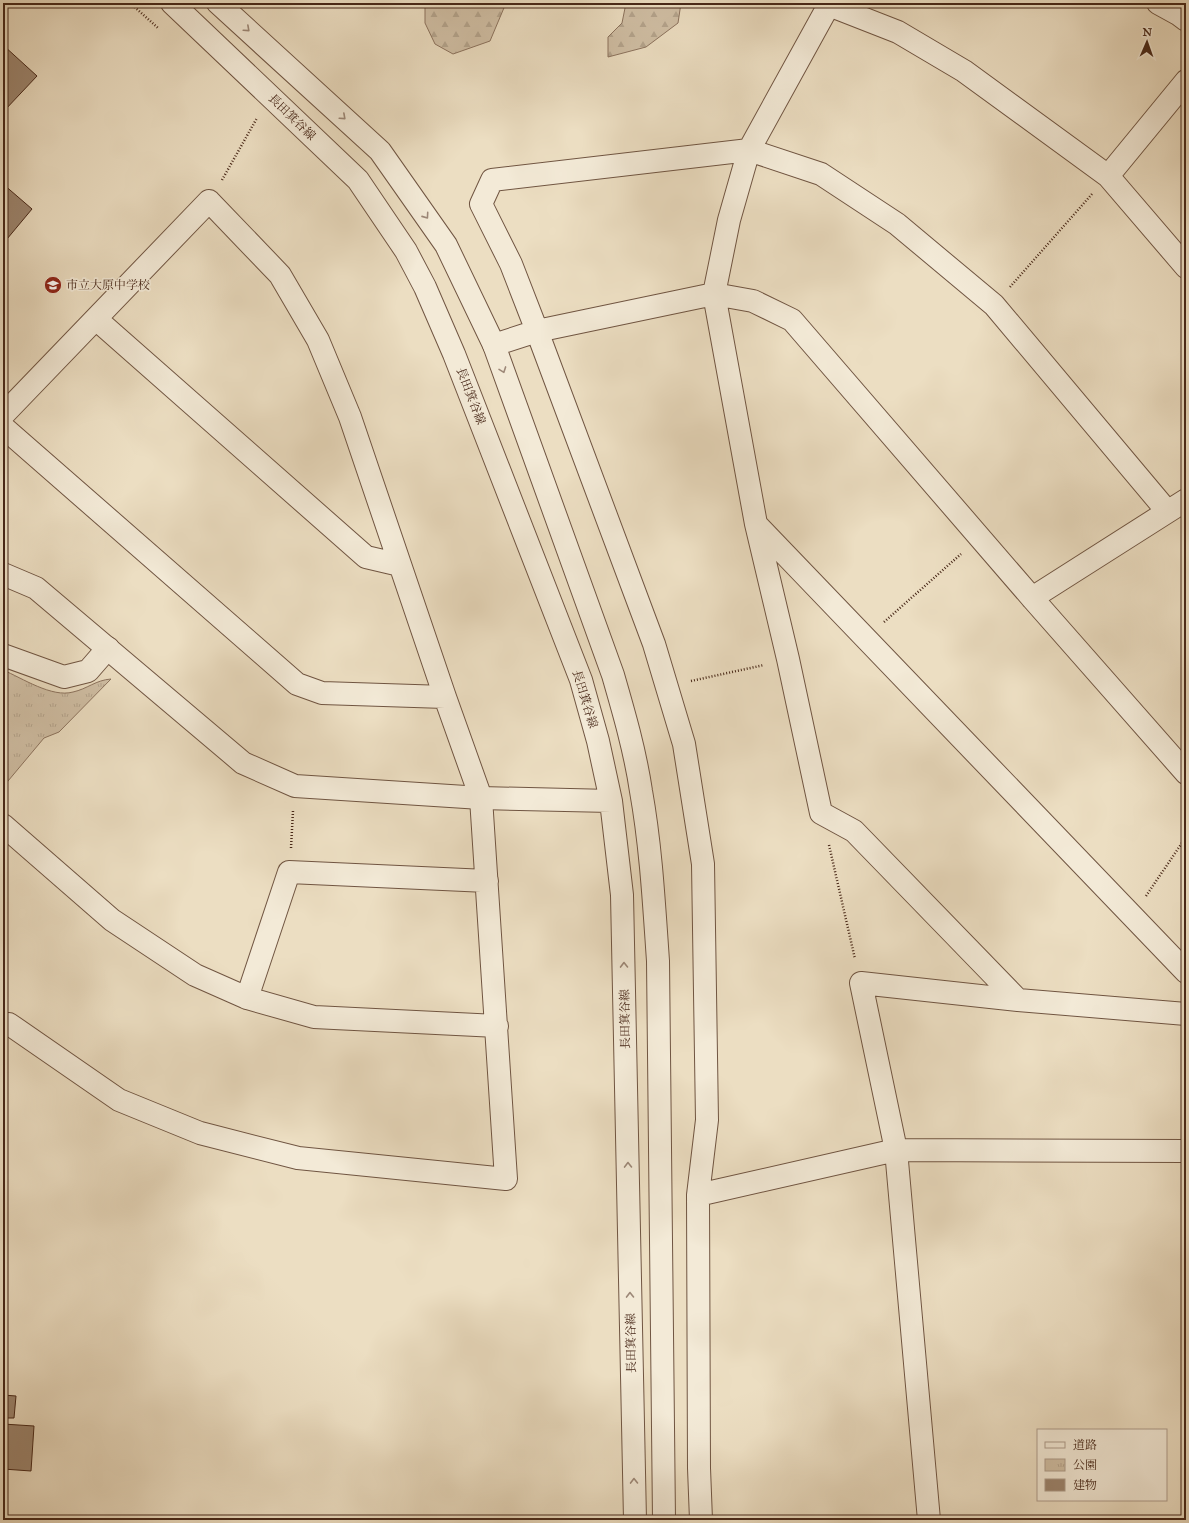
<svg xmlns="http://www.w3.org/2000/svg" width="1189" height="1523" viewBox="0 0 1189 1523" font-family="'IM FELL Great Primer','Noto Serif JP',serif">
	<defs>
		<pattern id="forest-firs" width="22" height="20" patternUnits="userSpaceOnUse"><rect width="22" height="20" fill="#d0bfa5"/><path d="M5 1l3.5 6h-7zM16 11l3.5 6h-7z" fill="#b4a48d"/></pattern>
		<pattern id="park-tufts" width="24" height="20" patternUnits="userSpaceOnUse"><rect width="24" height="20" fill="#d0bfa5"/><path d="M3 7l-1-3M5 7V3M7 7l1-3M15 17l-1-3M17 17v-4M19 17l1-3" fill="none" stroke="#b4a48d"/></pattern>
	</defs>
	<rect width="100%" height="100%" fill="#ecdec2"/>
	<filter id="stains"><feTurbulence type="fractalNoise" baseFrequency=".005" numOctaves="4"/><feColorMatrix values="0 0 0 0 .2 0 0 0 0 .09 0 0 0 0 .02 0 0 0 .5 -.17"/></filter>
	<radialGradient id="worn" r=".72"><stop offset=".6" stop-color="#630" stop-opacity="0"/><stop offset="1" stop-color="#630" stop-opacity=".3"/></radialGradient>
	<!-- forest -->
	<path fill="url(#forest-firs)" stroke="#8c735e" d="M425,3H506L490,41L453,54L435,44L425,23Z
		M626,3H681L678,23L646,47L608,57V37L622,23Z"/>
	<!-- park -->
	<path fill="url(#park-tufts)" stroke="#8c735e" d="M3,670C22,678 52,698 73,692C87,689 96,680 111,679L59,732L44,738L3,787Z"/>
	<!-- building -->
	<path fill="#9d8670" stroke="#472718" d="M3,45L37,76L4,111L3,110Z
		M3,184L32,209L7,239L3,235Z
		M3,1395L16,1396L14,1418H3Z
		M3,1424L34,1426L31,1471L3,1469Z"/>
	<g fill="none" stroke-linecap="round" stroke-linejoin="round">
		<defs>
			<path id="minor" d="M830,3L749,150L729,220L714,294L756,524L788,659L821,813L854,831L1018,1000
				M1158,3L1178,14L1186,20
				M829,5L898,32L964,71L1108,176L1186,267
				M1108,176L1186,81
				M96,319L366,557L400,565
				M494,345L537,331L714,294L753,301L792,320L1032,598L1186,773
				M3,415L209,201L280,275L318,340L350,417L445,697L481,798L506,1179L298,1158L200,1133L119,1100L9,1024L3,1025
				M3,427L297,684L322,693L445,697
				M756,524L1186,972
				M1032,598L1186,500
				M3,655L64,677L88,671L108,648
				M3,825L112,920L195,975L247,998L314,1017L497,1026
				M247,998L289,872L487,881
				M698,1195L896,1150L1186,1151
				M701,1520L699,1468L698,1195L707,1120L703,864L684,744L654,644L537,331L511,264L481,204L492,180L749,150L821,174L897,224L994,305L1167,511
				M929,1520L896,1150L861,983L1018,1000L1186,1014"/>
			<path id="tertiary" d="M172,3L358,180L406,251L425,287L454,354L581,680L598,741L611,801L622,895L635,1520
				M218,3L380,151L446,245L494,345L613,675C624,713 635,751 641,791C651,847 654,904 658,961L664,1520
				M3,574L36,588L243,763L295,786L481,798L611,801"/>
		</defs>
		<!-- minor casing -->
		<use href="#minor" stroke="#705542" stroke-width="24"/>
		<!-- tertiary casing -->
		<use href="#tertiary" stroke="#705542" stroke-width="24"/>
		<!-- path -->
		<path stroke="#472718" stroke-width="2.5" stroke-dasharray="1 2" stroke-linecap="butt" d="M130,3L158,28
			M222,180L257,118
			M1010,287L1092,194
			M884,622L961,554
			M691,681L764,665
			M829,845L855,959
			M291,848L293,811
			M1146,896L1186,837"/>
		<!-- minor -->
		<use href="#minor" stroke="#f3ead7" stroke-width="22"/>
		<!-- tertiary -->
		<use href="#tertiary" stroke="#f3ead7" stroke-width="22"/>
	</g>
	<!-- one-way arrows -->
	<defs><path id="oneway-chevron" d="M-2-3.5L2.5 0L-2 3.5" fill="none" stroke-width="1.6" stroke-linecap="round" stroke-linejoin="round"/></defs>
	<g stroke="#9d8878">
		<use href="#oneway-chevron" transform="translate(247 29) rotate(42)"/>
		<use href="#oneway-chevron" transform="translate(343 117) rotate(42)"/>
		<use href="#oneway-chevron" transform="translate(426 216) rotate(55)"/>
		<use href="#oneway-chevron" transform="translate(503 370) rotate(70)"/>
		<use href="#oneway-chevron" transform="translate(624 965) rotate(-91)"/>
		<use href="#oneway-chevron" transform="translate(628 1165) rotate(-91)"/>
		<use href="#oneway-chevron" transform="translate(630 1295) rotate(-91)"/>
		<use href="#oneway-chevron" transform="translate(634 1481) rotate(-91)"/>
	</g>
	<!-- icons -->
	<defs>
		<symbol id="school-disc" viewBox="-11 -11 22 22"><circle r="9.5" fill="#8f2418" stroke="#f3ead7"/><path d="M0-5L7-2L0 1L-7-2ZM-4 1L0 2.5L4 1V4Q0 6-4 4Z" fill="#fff"/></symbol>
	</defs>
	<g fill-rule="evenodd">
		<use href="#school-disc" x="43" y="275" width="20" height="20"/>
	</g>
	<g text-anchor="middle" stroke-width="3.5" stroke-linejoin="round" paint-order="stroke">
		<!-- street labels -->
		<g font-size="12" fill="#472718" stroke="#f3ead7">
			<text transform="translate(292 117) rotate(44)" y="4">長田箕谷線</text>
			<text transform="translate(471 396) rotate(69)" y="4">長田箕谷線</text>
			<text transform="translate(585 699) rotate(73)" y="4">長田箕谷線</text>
			<text transform="translate(625 1019) rotate(-91)" y="4">長田箕谷線</text>
			<text transform="translate(631 1343) rotate(-91)" y="4">長田箕谷線</text>
		</g>
		<!-- poi labels -->
		<g font-size="12" fill="#472718" stroke="#f3ead7" text-anchor="start">
			<text x="66" y="289">市立大原中学校</text>
		</g>
	</g>
	<!-- margin -->
	<rect width="1189" height="1523" fill="none" stroke="#ecdec2" stroke-width="16"/>
	<rect x="4" y="4" width="1181" height="1515" fill="none" stroke="#472718" stroke-width="2"/>
	<rect x="8" y="8" width="1173" height="1507" fill="none" stroke="#472718"/>
	<!-- legend -->
	<rect x="1037" y="1429" width="130" height="72" fill="#f3ead7" stroke="#ae9c8b"/>
	<rect x="1045" y="1442" width="20" height="6" fill="#f3ead7" stroke="#ae9c8b"/>
	<text x="1073" y="1449" font-size="12" fill="#472718">道路</text>
	<rect x="1045" y="1459" width="20" height="12" fill="url(#park-tufts)" stroke="#ae9c8b"/>
	<text x="1073" y="1469" font-size="12" fill="#472718">公園</text>
	<rect x="1045" y="1479" width="20" height="12" fill="#9d8670" stroke="#ae9c8b"/>
	<text x="1073" y="1489" font-size="12" fill="#472718">建物</text>
	<!-- north arrow -->
	<g transform="translate(1147 42) rotate(2)" stroke="#f3ead7" stroke-width="3" paint-order="stroke">
	<path d="M0-3L7 15L0 10L-7 15Z" fill="#472718"/>
	<text y="-6" font-size="11" font-weight="bold" text-anchor="middle" fill="#472718">N</text>
	</g>
	<rect width="100%" height="100%" filter="url(#stains)"/>
	<rect width="100%" height="100%" fill="url(#worn)"/>
</svg>
